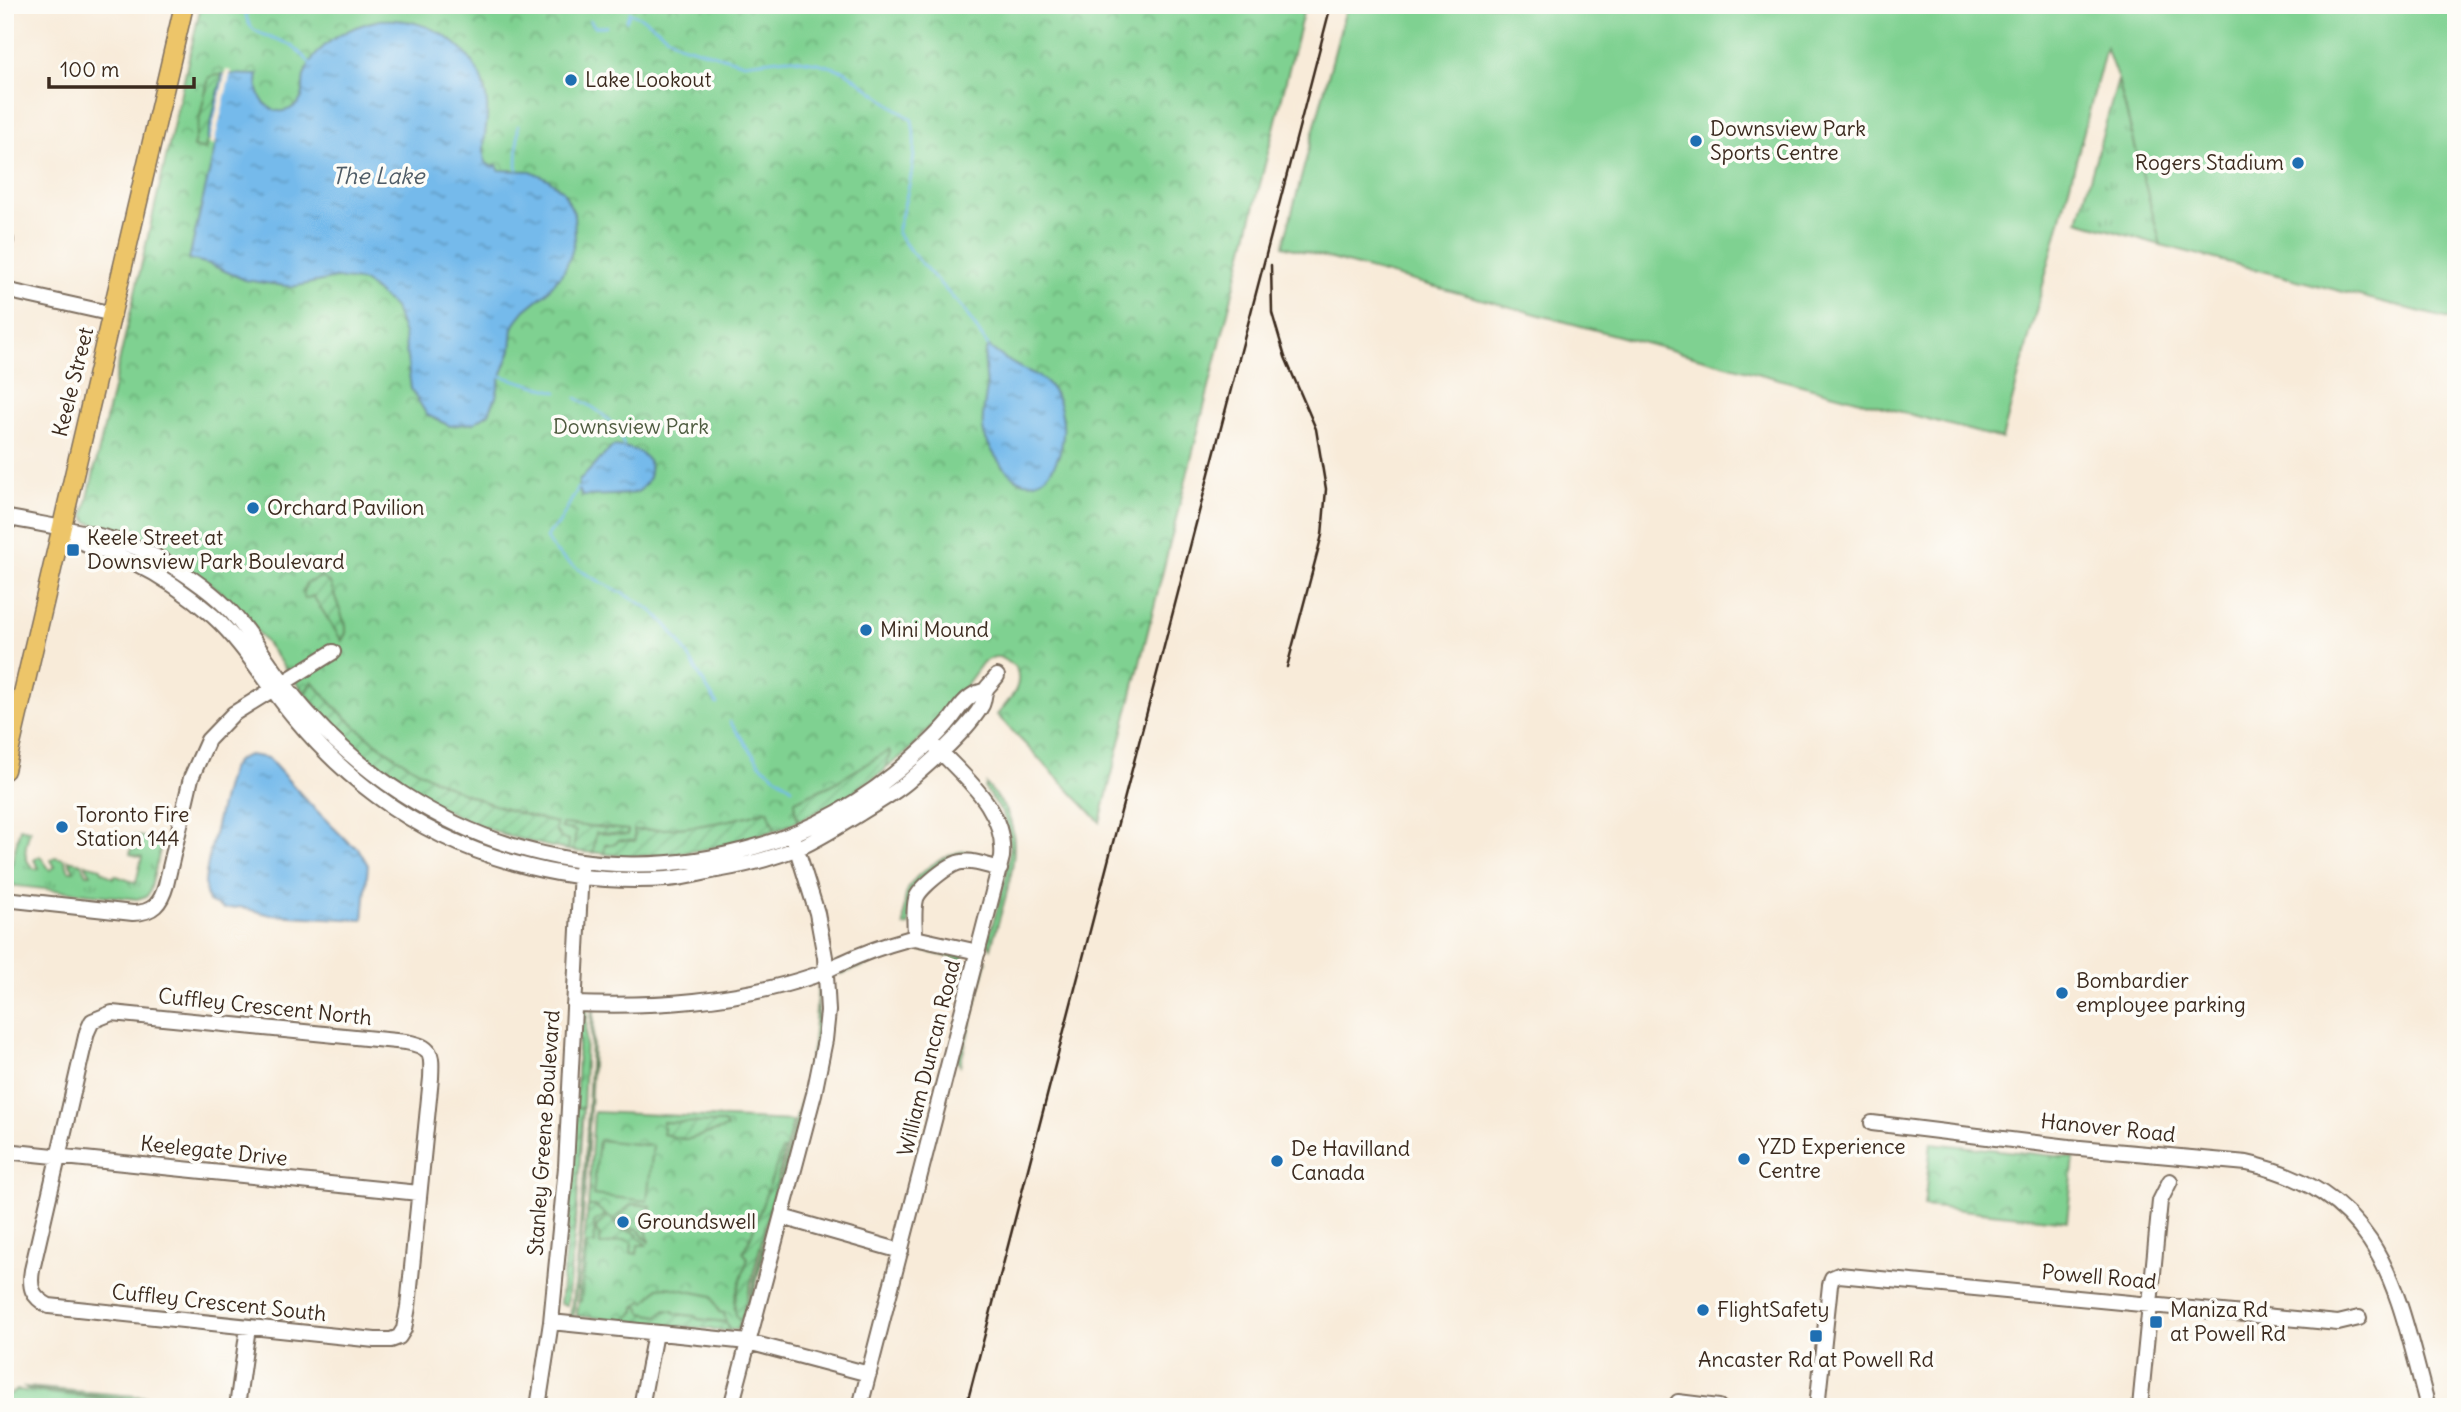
<svg xmlns="http://www.w3.org/2000/svg" width="2461" height="1412" viewBox="0 0 2461 1412" font-family="Delius,sans-serif">
	<defs>
		<pattern id="grass-tufts" width="24" height="20" patternUnits="userSpaceOnUse" patternTransform="scale(1.75)"><rect width="24" height="20" fill="#7fd191"/><path d="M3 7l-1-3M5 7V3M7 7l1-3M15 17l-1-3M17 17v-4M19 17l1-3" fill="none" stroke="#69aa76"/></pattern>
		<pattern id="park-crowns" width="20" height="18" patternUnits="userSpaceOnUse" patternTransform="scale(1.75)"><rect width="20" height="18" fill="#7fd191"/><path d="M2 6a3 3 0 1 1 6 0M12 15a3 3 0 1 1 6 0" fill="none" stroke="#69aa76"/></pattern>
		<pattern id="garden-furrows" width="10" height="10" patternUnits="userSpaceOnUse" patternTransform="scale(1.75)"><rect width="10" height="10" fill="#7fd191"/><path d="M-1 1l2-2M0 10L10 0M9 11l2-2" fill="none" stroke="#69aa76"/></pattern>
		<pattern id="water-ripples" width="26" height="14" patternUnits="userSpaceOnUse" patternTransform="scale(1.75)"><rect width="26" height="14" fill="#74baeb"/><path d="M2 4q2-2 4 0t4 0M15 11q2-2 4 0t4 0" fill="none" stroke="#6097be"/></pattern>
	</defs>
	<rect width="100%" height="100%" fill="#fdfcf7"/>
	<filter id="ink" filterUnits="userSpaceOnUse"><feTurbulence type="fractalNoise" baseFrequency=".0143" numOctaves="2"/><feDisplacementMap in="SourceGraphic" scale="14" xChannelSelector="R" yChannelSelector="G"/><feConvolveMatrix kernelMatrix="1 2 1 2 8 2 1 2 1" color-interpolation-filters="sRGB"/></filter>
	<filter id="wash" filterUnits="userSpaceOnUse"><feTurbulence type="fractalNoise" baseFrequency=".00686" numOctaves="4" result="noise"/><feDisplacementMap in="SourceGraphic" scale="28" xChannelSelector="R" yChannelSelector="G"/><feGaussianBlur stdDeviation="1.57" result="paint"/><feColorMatrix in="noise" values="0 0 0 0 0 0 0 0 0 0 0 0 0 0 0 0 0 1.4 0 .05"/><feComposite in="paint" operator="in"/></filter>
	<g filter="url(#wash)">
		<rect width="100%" height="100%" fill="#f8ebd9"/>
		<!-- grass -->
		<path fill="url(#grass-tufts)" stroke="#5d7e58" stroke-width="2" d="M2118,80L2161,245L2078,221Z
			M986,784C994,793 1003,803 1008,815C1025,854 1001,908 991,948L987,942C997,907 1018,857 1006,822C1002,809 993,800 985,789Z
			M20,828L30,830C26,845 20,859 35,869L39,868L34,860L40,856L50,870L55,867L51,860L55,857L64,859L69,871H74L68,860L81,863L87,874H91L85,864L101,868L102,871L113,878L114,875L136,883L142,857L130,854L134,835L162,842L150,891L147,896L137,899L7,885Z
			M966,851L990,856L989,860L966,855L953,857L920,881L913,888L909,898V925L904,926C904,915 903,902 907,892C913,874 947,852 966,851Z
			M910,945H919L964,956L963,960L912,948L841,974L839,971Z
			M987,960L960,1065L957,1060L981,967Z
			M818,987V1033L809,1082L805,1084L813,1044Z
			M587,1009L583,1108L576,1107L579,1017L581,1012Z
			M592,1010H594C591,1113 585,1216 573,1318H570C583,1216 589,1113 592,1010Z
			M802,1096L804,1102L743,1333L741,1332Z
			M25,1387L171,1399L169,1407H150L146,1401L28,1389Z
			M17,1390L141,1402L147,1403L148,1407H5V1397Z"/>
		<!-- park -->
		<path fill="url(#park-crowns)" stroke="#5d7e58" stroke-width="2" d="M201,5H1305L1100,822L997,715C1010,699 1025,686 1015,666L999,657H994L983,662L950,707L906,753L846,797L783,828L743,841L676,853L633,856L566,850L503,835L346,740L298,685L250,622L219,590L175,558L125,534L88,522L84,515Z
			M594,1112L793,1121L738,1330L577,1316L588,1206Z
			M1931,1143L2074,1158L2067,1221L1924,1206Z"/>
		<!-- garden -->
		<path fill="url(#garden-furrows)" stroke="#5d7e58" stroke-width="2" d="M223,74L205,150L193,147L209,77Z
			M321,577L330,583L346,627V633L342,641L313,596L305,599L303,593L306,583Z
			M312,681C374,758 462,801 556,823V833L559,834L560,838L569,840L568,850C458,831 375,779 305,693Z
			M318,732C384,799 464,845 558,863V867C494,852 433,831 380,792C357,775 337,753 315,734Z
			M888,751L890,753L884,771L846,797L799,821L795,812V801L831,785Z
			M768,810L775,830C720,849 662,861 604,854L605,844H615L619,840L635,841L634,830C681,830 724,824 768,810Z
			M562,824L628,830V835L596,833L593,853L573,851L576,831L561,828Z
			M576,1107L583,1108L577,1207L567,1305L560,1304L570,1207Z
			M663,1122L724,1123L727,1128L689,1139H682L663,1134Z
			M782,1150H785L741,1322C725,1309 744,1275 748,1258L743,1252L751,1236Z
			M632,1204L651,1206L646,1228L649,1243L638,1229L623,1228L615,1218Z
			M588,1206H595L606,1215L594,1222L595,1244H587L581,1301L578,1300Z
			M607,1217L611,1218L621,1230L634,1232L646,1245H638L637,1254L631,1253L632,1242C619,1236 612,1246 600,1245V1236L596,1231L597,1226Z
			M635,1307H640L642,1313L658,1316L665,1310L674,1311L676,1314L695,1316L698,1319L726,1322L730,1331L625,1321L635,1311Z"/>
		<!-- pitch -->
		<path fill="#7fd191" stroke="#5d7e58" stroke-width="2" d="M1347,5H2456V321L2161,245L2118,80L2106,48L2002,439L1283,246Z
			M599,1140L653,1146L647,1201L593,1195Z
			M668,1287L712,1296L719,1312L724,1313L726,1322L698,1319L695,1316L676,1314L673,1311L665,1310L658,1316L642,1313L640,1307H635L642,1301L646,1302L658,1288Z"/>
		<!-- water -->
		<path fill="url(#water-ripples)" stroke="#587284" stroke-width="2" d="M380,20C432,16 482,50 487,104C489,124 481,144 485,162L493,167L497,165L499,170L531,171L548,179L563,191L574,213L575,239L571,255L564,271L546,293L525,310L517,320L513,328L511,350L500,379L496,397L489,413L474,423L450,426L427,415L411,389L404,335L395,308L365,282L336,278L292,287L245,280L209,264L189,259L216,143L207,140L223,74L258,75C253,98 274,123 296,105C307,96 301,86 304,76C315,44 349,26 380,20Z
			M988,346C998,354 1008,362 1019,367C1029,372 1039,375 1047,383C1087,427 1046,524 1000,463C979,433 981,428 986,393C989,377 980,360 988,346Z
			M613,446C633,447 658,455 648,480C645,484 642,490 637,492C628,496 594,495 582,496L578,488L579,481Z
			M249,755L268,758L309,803L349,843L358,848L368,865L363,920L271,915L240,907L224,909L209,902C207,897 205,891 205,886C204,873 226,780 232,767C236,760 241,757 249,755Z"/>
		<!-- pier -->
		<path fill="#f8ebd9" d="M226,70L231,71L214,145L209,144Z"/>
		<g fill="none" stroke-linecap="round" stroke-linejoin="round">
			<!-- stream -->
			<path stroke="#74baeb" stroke-width="2.5" d="M245,5C245,39 268,32 290,45C298,50 304,57 311,64
				M573,5L577,8
				M590,20L595,27L606,26
				M626,21L630,12L646,20L678,44L744,63L787,58L818,63L845,71L912,120C920,158 906,196 897,232L911,252L964,310L988,346
				M517,169L518,126
				M501,376L557,392
				M576,398C598,409 617,422 624,446
				M578,488L558,525L549,532L546,538C565,575 632,590 660,618C684,642 698,676 717,704
				M730,722L761,765L792,788"/>
		</g>
	</g>
	<g filter="url(#ink)">
		<g fill="none" stroke-linecap="round" stroke-linejoin="round">
			<defs>
				<path id="minor" d="M5,244L6,240
					M5,290L113,314
					M5,517C61,529 122,534 171,565C195,580 221,598 238,620C262,650 282,685 308,713C422,839 589,896 755,847C814,830 869,798 915,756C926,746 938,735 948,723C955,715 961,703 970,697C974,693 981,692 986,690
					M61,530C83,547 109,550 133,562C162,576 189,595 213,616C246,646 267,685 295,718C319,747 347,774 377,796C459,857 565,886 667,879C684,878 701,873 717,870C747,865 777,857 805,845C823,836 841,825 859,814C876,803 896,793 911,779C932,761 969,729 982,705C984,701 984,694 986,689C989,685 994,680 997,676
					M5,899L133,913C153,913 161,903 166,885L191,778L208,740L233,714L333,652
					M915,938C915,926 913,911 916,899C919,888 950,863 962,862C974,860 988,866 1000,869
					M574,1004C655,1007 735,1002 813,976C823,973 832,967 842,963C863,953 886,945 908,939L915,938L978,952
					M112,1013L406,1042C433,1047 432,1054 431,1078L408,1307L404,1329L399,1337L391,1340H375L49,1306C32,1297 29,1288 32,1270L87,1032L92,1021Z
					M1872,1123L2069,1147L2247,1163C2385,1194 2396,1290 2428,1407
					M5,1151L419,1193
					M782,1217L901,1251
					M551,1322L748,1342L869,1374
					M1678,1402L1719,1407
					M237,1407L248,1327
					M538,1407L551,1322L566,1167L581,870
					M641,1407L655,1333
					M731,1407L814,1094L825,1040L828,1011L825,957L817,913L794,840
					M860,1407L1002,857C1006,809 966,779 936,747
					M1817,1407L1830,1285L1832,1278L1839,1275L2338,1323L2359,1318
					M2140,1407L2160,1201L2170,1181"/>
				<path id="major" d="M5,770L184,5"/>
			</defs>
			<!-- minor casing -->
			<use href="#minor" stroke="#7d6e5f" stroke-width="18"/>
			<!-- major casing -->
			<use href="#major" stroke="#7d6e5f" stroke-width="21"/>
			<!-- minor -->
			<use href="#minor" stroke="#fff" stroke-width="14"/>
			<!-- major -->
			<use href="#major" stroke="#edc569" stroke-width="18"/>
			<!-- rail -->
			<path stroke="#3b2a1e" stroke-width="2.5" d="M1271,265L1272,313L1285,357L1316,429L1326,489L1322,535L1287,667
				M966,1407L1331,5"/>
		</g>
	</g>
	<!-- markers -->
	<g fill="#1f6fb2" stroke="#fdfcf7" stroke-width="2.5">
		<circle cx="571" cy="80" r="7"/>
		<circle cx="1696" cy="141" r="7"/>
		<circle cx="2298" cy="163" r="7"/>
		<circle cx="253" cy="508" r="7"/>
		<rect x="66" y="543" width="14" height="14" rx="3.5"/>
		<circle cx="866" cy="630" r="7"/>
		<circle cx="62" cy="827" r="7"/>
		<circle cx="2062" cy="993" r="7"/>
		<circle cx="1744" cy="1159" r="7"/>
		<circle cx="1277" cy="1161" r="7"/>
		<circle cx="623" cy="1222" r="7"/>
		<circle cx="1703" cy="1310" r="7"/>
		<rect x="2149" y="1315" width="14" height="14" rx="3.5"/>
		<rect x="1809" y="1329" width="14" height="14" rx="3.5"/>
	</g>
	<g text-anchor="middle" stroke-width="7" stroke-linejoin="round" paint-order="stroke">
		<!-- poi labels -->
		<g font-size="21" fill="#3b2a1e" stroke="#fdfcf7" text-anchor="start">
			<text x="585" y="87">Lake Lookout</text>
			<text x="1710" y="136">Downsview Park<tspan x="1710" dy="24">Sports Centre</tspan></text>
			<text x="2284" y="170" text-anchor="end">Rogers Stadium</text>
			<text x="267" y="515">Orchard Pavilion</text>
			<text x="87" y="545">Keele Street at<tspan x="87" dy="24">Downsview Park Boulevard</tspan></text>
			<text x="880" y="637">Mini Mound</text>
			<text x="76" y="822">Toronto Fire<tspan x="76" dy="24">Station 144</tspan></text>
			<text x="2076" y="988">Bombardier<tspan x="2076" dy="24">employee parking</tspan></text>
			<text x="1758" y="1154">YZD Experience<tspan x="1758" dy="24">Centre</tspan></text>
			<text x="1291" y="1156">De Havilland<tspan x="1291" dy="24">Canada</tspan></text>
			<text x="637" y="1229">Groundswell</text>
			<text x="1717" y="1317">FlightSafety</text>
			<text x="2170" y="1317">Maniza Rd<tspan x="2170" dy="24">at Powell Rd</tspan></text>
			<text x="1816" y="1367" text-anchor="middle">Ancaster Rd at Powell Rd</text>
		</g>
		<!-- street labels -->
		<g font-size="21" fill="#3b2a1e" stroke="#fdfcf7">
			<text transform="translate(73 382) rotate(-76)" y="7">Keele Street</text>
			<text transform="translate(265 1007) rotate(6)" y="7">Cuffley Crescent North</text>
			<text transform="translate(929 1058) rotate(-76)" y="7">William Duncan Road</text>
			<text transform="translate(2108 1128) rotate(6)" y="7">Hanover Road</text>
			<text transform="translate(544 1133) rotate(-86)" y="7">Stanley Greene Boulevard</text>
			<text transform="translate(214 1151) rotate(6)" y="7">Keelegate Drive</text>
			<text transform="translate(2099 1277) rotate(5)" y="7">Powell Road</text>
			<text transform="translate(219 1303) rotate(6)" y="7">Cuffley Crescent South</text>
		</g>
		<!-- park labels -->
		<g font-size="21" fill="#4f5c40" stroke="#fdfcf7">
			<text x="631" y="434">Downsview Park</text>
		</g>
		<!-- water labels -->
		<g font-size="23" font-style="italic" fill="#4f5c66" stroke="#fdfcf7">
			<text x="378" y="184">The Lake</text>
		</g>
	</g>
	<!-- margin -->
	<rect width="2461" height="1412" fill="none" stroke="#fdfcf7" stroke-width="28"/>
	<!-- scale -->
	<path d="M49 77v10h145v-10" fill="none" stroke="#3b2a1e" stroke-width="3.5"/>
	<text x="60" y="77" font-size="21" fill="#3b2a1e" stroke="#fdfcf7" stroke-width="5" paint-order="stroke">100 m</text>
</svg>
